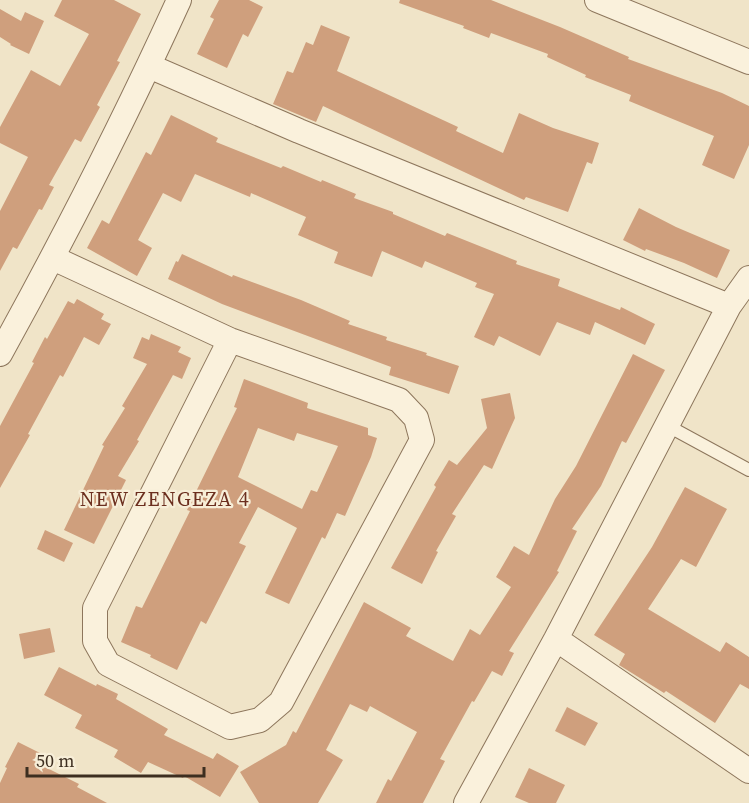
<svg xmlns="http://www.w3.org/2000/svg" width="749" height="803" viewBox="0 0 749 803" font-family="'Source Serif 4',serif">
	<rect width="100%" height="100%" fill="#f0e4c8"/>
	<!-- building -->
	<path fill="#cf9f7d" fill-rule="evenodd" d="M62,0H114L141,14L117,61L120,62L97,105L100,107L81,142L75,139L49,185L54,187L42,210L39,209L17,249L13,247L0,271V211L28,157L0,143V127L31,70L60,86L89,34L54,16Z
		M219,0H249L263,7L248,37L243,34L227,68L197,54L214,19L210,17Z
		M400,0H491L560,27L629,57L628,59L722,93L749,106V145L734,179L702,165L714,136L629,101L631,95L585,77L586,75L547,57L548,54L491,33L489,38L463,28L464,26L399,3Z
		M0,9L21,21L25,12L44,21L29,54L10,45L11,44L0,37Z
		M321,25L350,37L337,71L458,127L456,131L503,153L519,113L553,128L599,143L592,164L587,162L568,212L526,197L524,200L323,106L316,122L273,104L287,71L293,73L306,42L313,45Z
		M171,115L218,138L216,142L281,168L283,166L321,182L322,180L356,194L354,198L393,212V214L445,236L447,233L517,261L516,264L560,279L558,286L620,310L621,307L655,324L645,345L595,322L590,335L557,322L540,356L499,336L494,346L474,337L494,294L475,287L477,283L425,261L422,268L382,251L372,277L334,263L338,252L298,235L306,217L251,193L250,197L195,174L181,202L163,193L138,240L152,248L137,276L87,248L102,220L109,224L146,152L151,155Z
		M639,208L676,227L730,250L717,278L684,263L646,249L645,251L623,240Z
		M182,254L232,277L233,275L301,300L350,321L348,324L387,337L386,340L427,353L426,355L459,366L449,394L389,375L391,367L222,304L168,279L176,261L178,262Z
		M77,299L104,314L101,319L111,324L99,345L84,337L63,377L60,375L28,434L30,435L0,488V426L34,363L32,362L45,337L47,339L68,301L74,304Z
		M151,334L181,347L178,352L191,358L182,379L173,375L137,440L139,441L118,476L126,480L94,544L64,530L104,446L102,445L125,408L122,406L147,364L133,358L142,337L149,340Z
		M633,354L665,370L626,443L622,441L601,486L572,529L577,531L557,571L559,572L509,651L514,653L502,676L492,671L474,702L472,701L440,759L445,761L423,803H376L388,779L391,781L417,732L370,706L367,712L350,704L326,750L343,760L318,803H259L240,772L286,745L293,731L296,733L364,602L411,628L406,636L453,661L470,629L480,635L511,587L496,577L514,546L529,555L555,499L576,466Z
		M244,379L308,403L307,408L368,428V435L377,438L371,457L345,516L337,513L325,539L322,537L289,604L265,593L297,528L258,507L239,543L246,546L206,624L201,621L177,670L150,657L151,655L121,642L136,606L142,608L190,511L187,510L237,408L234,407ZM258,428L294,441L297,433L338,446L317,492L311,490L302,509L238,477Z
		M510,393L515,418L492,469L484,465L452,514L456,516L436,551L438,552L422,584L391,568L436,487L434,485L449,460L457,465L487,428L481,399Z
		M685,487L727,509L696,567L681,559L648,609L720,652L726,642L749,657V689L740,684L715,723L666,691L664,693L619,665L625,654L594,635L652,547Z
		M45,530L73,543L64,562L37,549Z
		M50,628L55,652L24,659L19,634Z
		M59,667L96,686L97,684L118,694L116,699L168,729L164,735L213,759L217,753L239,766L220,797L184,776L183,778L148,762L141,773L114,757L118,750L75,728L82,715L44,695Z
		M567,707L598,723L585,746L555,731Z
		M18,742L46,756L41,765L79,784L77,787L107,803H0V783L7,768L5,767Z
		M529,768L565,785L556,803H529L515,797Z"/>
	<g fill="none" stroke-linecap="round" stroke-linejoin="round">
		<defs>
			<path id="lane" d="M668,426L749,470"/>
			<path id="street" d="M597,0L749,62
				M149,66L299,131L729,306
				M53,258L230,340L399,400L416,418L422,440L281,702L260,720L230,727L108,664L95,641V608L230,340
				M0,354C64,238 124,121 179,0
				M556,639L749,771
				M466,803L556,639L729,306L749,278"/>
		</defs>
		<!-- lane casing -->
		<use href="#lane" stroke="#8d765c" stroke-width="14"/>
		<!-- street casing -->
		<use href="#street" stroke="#8d765c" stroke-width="26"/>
		<!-- lane -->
		<use href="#lane" stroke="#faf1dc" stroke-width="12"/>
		<!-- street -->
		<use href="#street" stroke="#faf1dc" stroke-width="24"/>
	</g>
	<g text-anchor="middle" stroke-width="4.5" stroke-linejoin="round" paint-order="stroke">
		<!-- quarter labels -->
		<g font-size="20" letter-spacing="1.5" fill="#6b2e1e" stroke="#f7eed8">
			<text x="165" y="506">NEW ZENGEZA 4</text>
		</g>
	</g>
	<!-- scale -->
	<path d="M27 767v9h177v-9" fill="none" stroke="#3d2e20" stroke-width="3"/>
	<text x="36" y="767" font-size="18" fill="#3d2e20" stroke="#f7eed8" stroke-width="4.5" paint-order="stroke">50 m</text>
</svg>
